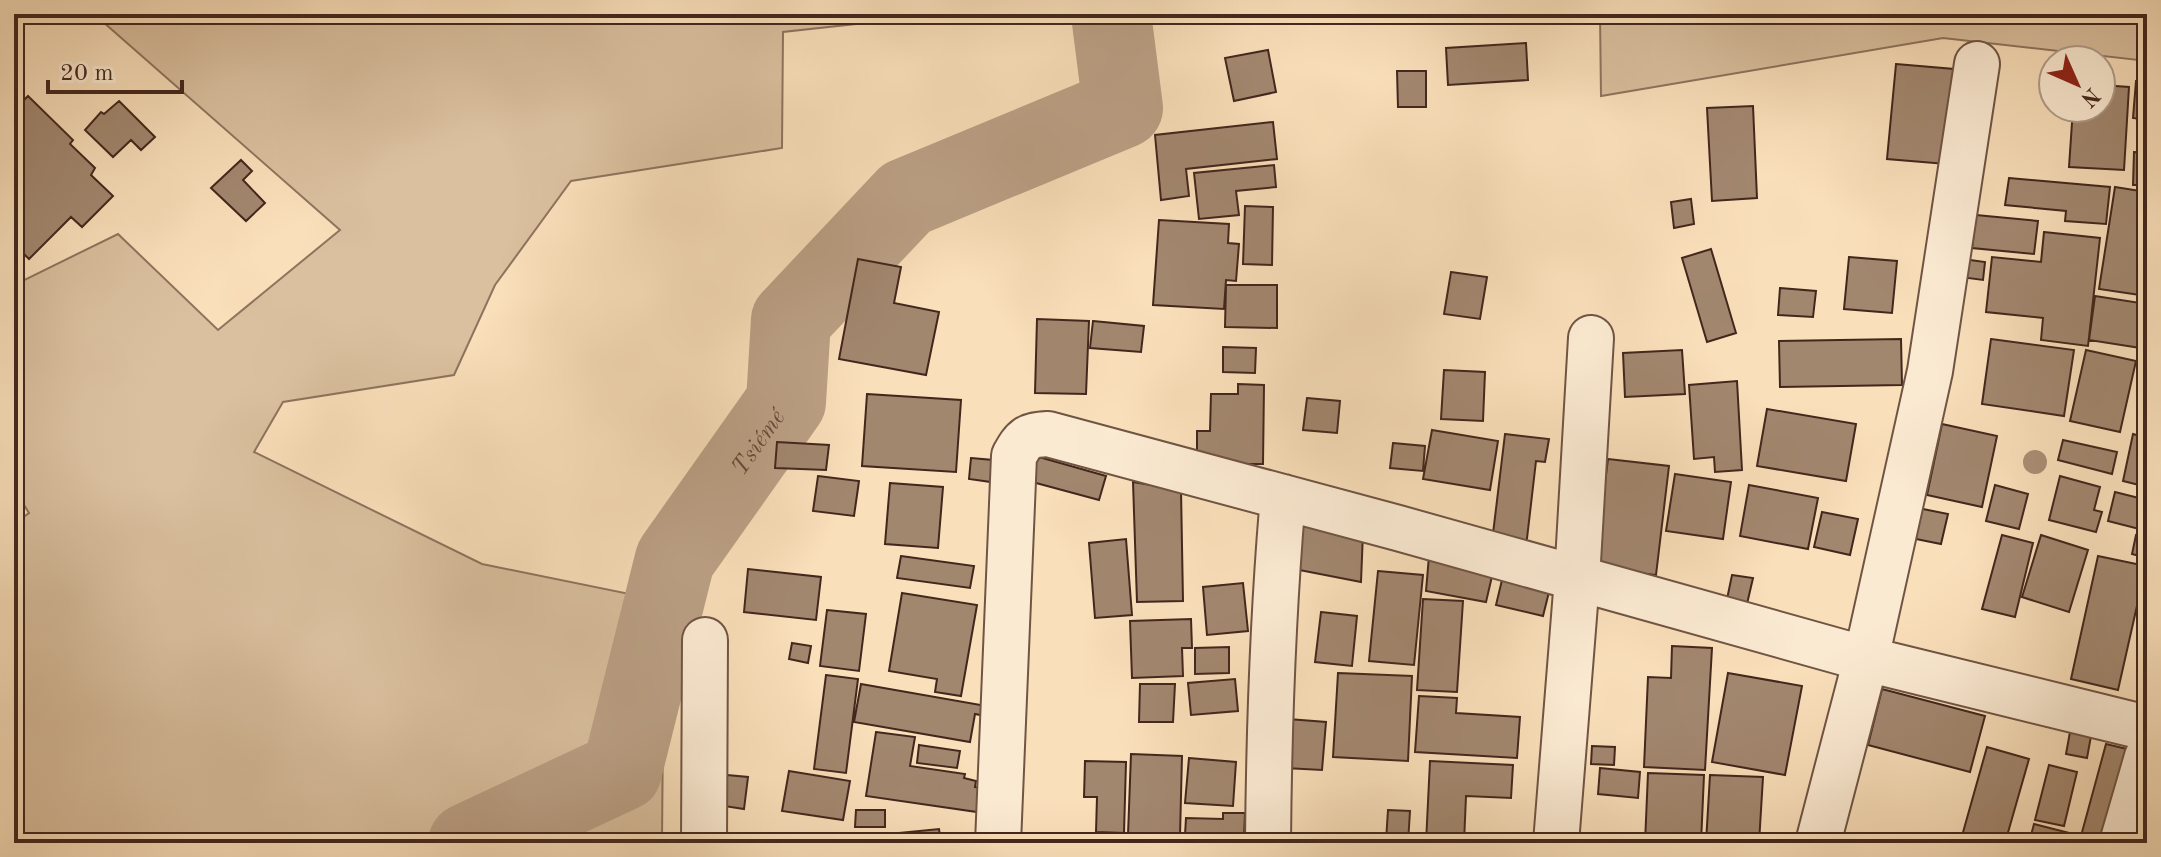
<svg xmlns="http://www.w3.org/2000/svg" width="2161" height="857" viewBox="0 0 2161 857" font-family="'Old Standard TT',serif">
	<rect width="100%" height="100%" fill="#f9dfba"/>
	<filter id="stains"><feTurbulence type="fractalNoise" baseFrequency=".0025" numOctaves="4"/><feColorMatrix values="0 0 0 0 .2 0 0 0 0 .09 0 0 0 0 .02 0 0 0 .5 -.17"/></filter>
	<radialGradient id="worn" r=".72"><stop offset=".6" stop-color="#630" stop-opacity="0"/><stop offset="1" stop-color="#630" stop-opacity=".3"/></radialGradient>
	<!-- green -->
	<path fill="#dac09f" stroke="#8e745e" stroke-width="2" d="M94,14H948L783,32L782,148L571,181L495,285L454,375L283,402L254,452L482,564L664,601L662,843H14V524L29,513L14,489V285L118,234L218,330L340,230Z
		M1600,14H2147V61L1943,38L1601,96Z"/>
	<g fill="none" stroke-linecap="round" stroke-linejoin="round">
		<!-- river -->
		<path stroke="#bba085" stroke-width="80" id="s1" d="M468,843L622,771L675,559L786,402L791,320L906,198L1123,108L1111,14"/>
	</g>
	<!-- building -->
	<path fill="#a2876f" stroke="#43271d" stroke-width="2" d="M1526,43L1528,80L1448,85L1446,48Z
		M1268,50L1276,92L1234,101L1225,58Z
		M1896,64L1954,69L1946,164L1887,159Z
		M1397,71H1426V107H1398Z
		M2136,81L2147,82V120L2133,118Z
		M2101,85L2129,87L2124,170L2069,167L2073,108H2101Z
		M28,96L73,140L70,144L95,168L91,175L113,196L82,227L71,217L29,259L14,244V110Z
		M119,101L155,137L141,150L131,140L113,157L85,130L101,112L104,114Z
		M1753,106L1757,198L1712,201L1707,108Z
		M1273,122L1277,159L1186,169L1189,196L1161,200L1155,135Z
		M2134,152L2147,153V185H2133Z
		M241,160L252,171L243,180L265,203L246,221L211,188Z
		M1274,165L1276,187L1236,191L1239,215L1199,219L1194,173Z
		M2009,178L2110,187L2106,224L2065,221L2066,211L2005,205Z
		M2115,187L2147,192V296L2099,289Z
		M1691,199L1694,224L1674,228L1671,202Z
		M1245,206L1273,207L1272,265L1243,264Z
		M1976,215L2038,221L2034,254L1972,248Z
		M1159,220L1229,224L1228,243L1239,244L1236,281L1226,280L1224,309L1153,305Z
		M2044,232L2100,238L2088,346L2041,340L2043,318L1986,312L1992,257L2041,262Z
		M1711,249L1736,333L1707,342L1682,258Z
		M1849,257L1897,261L1892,313L1844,309Z
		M858,259L901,267L894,303L939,312L926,375L839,359Z
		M1963,259L1985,262L1983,280L1960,277Z
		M1451,272L1487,277L1480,319L1444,314Z
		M1226,285H1277V328L1225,327Z
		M1780,288L1816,291L1813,317L1778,315Z
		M2095,296L2147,304V349L2089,340Z
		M1037,319L1089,321L1086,394L1035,393Z
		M1093,321L1144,326L1141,352L1090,348Z
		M1901,339L1902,385L1780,387L1779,341Z
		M1991,339L2074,350L2064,416L1982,404Z
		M1223,347L1256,348L1255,373L1223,372Z
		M1682,350L1685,394L1625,397L1623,353Z
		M2086,350L2136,361L2120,432L2070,421Z
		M1444,370L1485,372L1483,421L1441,419Z
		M1737,381L1742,470L1715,472L1714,457L1694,459L1689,385Z
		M1238,384L1264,385L1263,464H1211L1197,460V431H1210L1211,394H1238Z
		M867,394L961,400L956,472L862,466Z
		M1307,398L1340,401L1337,433L1303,430Z
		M1767,409L1856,424L1846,481L1757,466Z
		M1942,424L1997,436L1982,507L1927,495Z
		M1432,430L1498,441L1490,490L1423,479Z
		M1505,434L1549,439L1545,462L1536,461L1526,547L1492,542Z
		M2133,434L2147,438V487L2123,481Z
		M2063,440L2117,452L2112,474L2058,460Z
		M777,442L829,445L826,470L775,468Z
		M1393,443L1425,446L1423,471L1390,468Z
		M1032,455L1106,476L1099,500L1025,480Z
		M971,458L993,460L991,482L969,479Z
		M1608,459L1669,466L1656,575L1594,568Z
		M1675,474L1731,482L1723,539L1666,531Z
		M818,476L859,481L854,516L813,511Z
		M2060,476L2100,487L2094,510L2102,512L2096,532L2049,520Z
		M1133,482L1181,490L1183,601L1137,602Z
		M890,483L943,487L938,548L885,544Z
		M1749,485L1818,498L1808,549L1740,536Z
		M1995,485L2028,494L2019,529L1986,521Z
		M2115,492L2147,500V531L2108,521Z
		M1908,506L1948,514L1941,544L1901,536Z
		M1822,512L1858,519L1850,555L1814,547Z
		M1302,517L1363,532L1361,582L1289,568Z
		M2002,535L2033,543L2015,617L1982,609Z
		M2041,535L2088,550L2069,612L2022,597Z
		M2136,535L2147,538V558L2132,554Z
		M1126,539L1132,615L1095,618L1089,543Z
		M901,556L974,566L970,588L897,578Z
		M1429,556L1493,572L1486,602L1426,591Z
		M2098,556L2146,566L2118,690L2071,679Z
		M748,569L821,577L816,620L744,612Z
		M1378,571L1423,575L1414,665L1369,661Z
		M1732,575L1753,578L1747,604L1727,599Z
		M1502,580L1549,592L1543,616L1496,605Z
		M1243,583L1248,631L1207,635L1203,587Z
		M902,593L977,605L961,696L935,692L937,679L889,671Z
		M1423,599L1463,601L1457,692L1417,690Z
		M827,610L866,614L859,671L820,666Z
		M1321,612L1357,616L1352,666L1315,662Z
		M1191,619L1192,648H1182L1183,676L1132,678L1130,621Z
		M792,643L811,646L808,663L789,659Z
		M1672,646L1712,648L1705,770L1644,767L1648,677L1671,678Z
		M1229,647V673L1195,674V648Z
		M1338,673L1412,676L1408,761L1333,757Z
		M1728,673L1802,686L1785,775L1712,762Z
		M826,675L858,679L846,773L814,769Z
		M1235,679L1238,711L1191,715L1188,683Z
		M861,684L992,707L990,717L975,714L970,742L854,722Z
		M1140,684H1175L1173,722H1139Z
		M1882,689L1985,716L1970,772L1868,745Z
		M1419,696L1457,698L1456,713L1520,717L1517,758L1415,752Z
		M1288,719L1326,722L1322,770L1285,768Z
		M876,732L915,737L910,766L965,774L964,778L976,781L975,787L987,788L984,813L866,796Z
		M2070,732L2091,736L2087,758L2066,754Z
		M2106,744L2127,749L2102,843H2029L2034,824L2081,836Z
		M919,745L960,751L957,768L917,763Z
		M1592,746L1615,747L1614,765L1591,764Z
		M1987,747L2029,759L2005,843H1960Z
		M1131,754L1182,756L1180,836L1128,835Z
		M1189,758L1236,762L1233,806L1185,803Z
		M1085,761L1126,762L1124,833L1096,832L1097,797H1084Z
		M1430,761L1513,765L1511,798L1466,796L1464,843H1426Z
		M2049,765L2077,772L2064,826L2035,820Z
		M1600,768L1640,772L1638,798L1598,794Z
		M789,771L850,781L843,820L782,811Z
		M1648,773L1704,775L1701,843H1645Z
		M727,775L748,777L744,809L724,806Z
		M1710,775L1763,777L1759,843H1706Z
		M856,810H885V827H855Z
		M1388,810L1410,811L1408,843L1386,841Z
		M1223,813H1245L1244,837L1185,835L1186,818L1223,819Z
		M939,829L941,843H860L859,837Z"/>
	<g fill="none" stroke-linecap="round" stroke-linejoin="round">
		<defs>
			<path id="minor" d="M704,843L705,640
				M998,843L1014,456C1024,438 1027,435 1048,434L1398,528L1866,659L2147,728
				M1268,843C1269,727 1273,612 1283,497
				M1556,843L1577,579L1591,338
				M1818,843L1866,659L1930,371L1977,64
				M2122,843L2147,757"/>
		</defs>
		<!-- minor casing -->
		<use href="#minor" stroke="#705544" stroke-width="48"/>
		<!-- minor -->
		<use href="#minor" stroke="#fbead2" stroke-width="44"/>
	</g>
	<!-- trees -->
	<circle fill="#aa8f76" cx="2035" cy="462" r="12"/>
	<g text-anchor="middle" stroke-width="6" stroke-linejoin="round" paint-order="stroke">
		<!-- water labels -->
		<g font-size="24" font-style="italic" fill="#674b3c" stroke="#fbead2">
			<text dy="8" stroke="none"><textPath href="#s1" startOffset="532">Tsiémé</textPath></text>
		</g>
	</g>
	<!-- margin -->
	<rect width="2161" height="857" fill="none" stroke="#f9dfba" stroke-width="48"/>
	<rect x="16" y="16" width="2129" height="825" fill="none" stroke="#43271d" stroke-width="4"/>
	<rect x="24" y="24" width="2113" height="809" fill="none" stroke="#43271d" stroke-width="2"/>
	<!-- north arrow -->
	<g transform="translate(2077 84) rotate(135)"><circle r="38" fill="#fbead2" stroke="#b19c8a" stroke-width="2"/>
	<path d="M0-6L14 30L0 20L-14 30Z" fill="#8f2418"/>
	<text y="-12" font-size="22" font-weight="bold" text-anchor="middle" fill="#43271d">N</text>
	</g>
	<!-- scale -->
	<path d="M48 80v12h134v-12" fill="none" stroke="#43271d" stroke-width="4"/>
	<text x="60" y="80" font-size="24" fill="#43271d" stroke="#fbead2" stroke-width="6" paint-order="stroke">20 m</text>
	<rect width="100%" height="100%" filter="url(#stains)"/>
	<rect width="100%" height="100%" fill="url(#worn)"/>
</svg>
